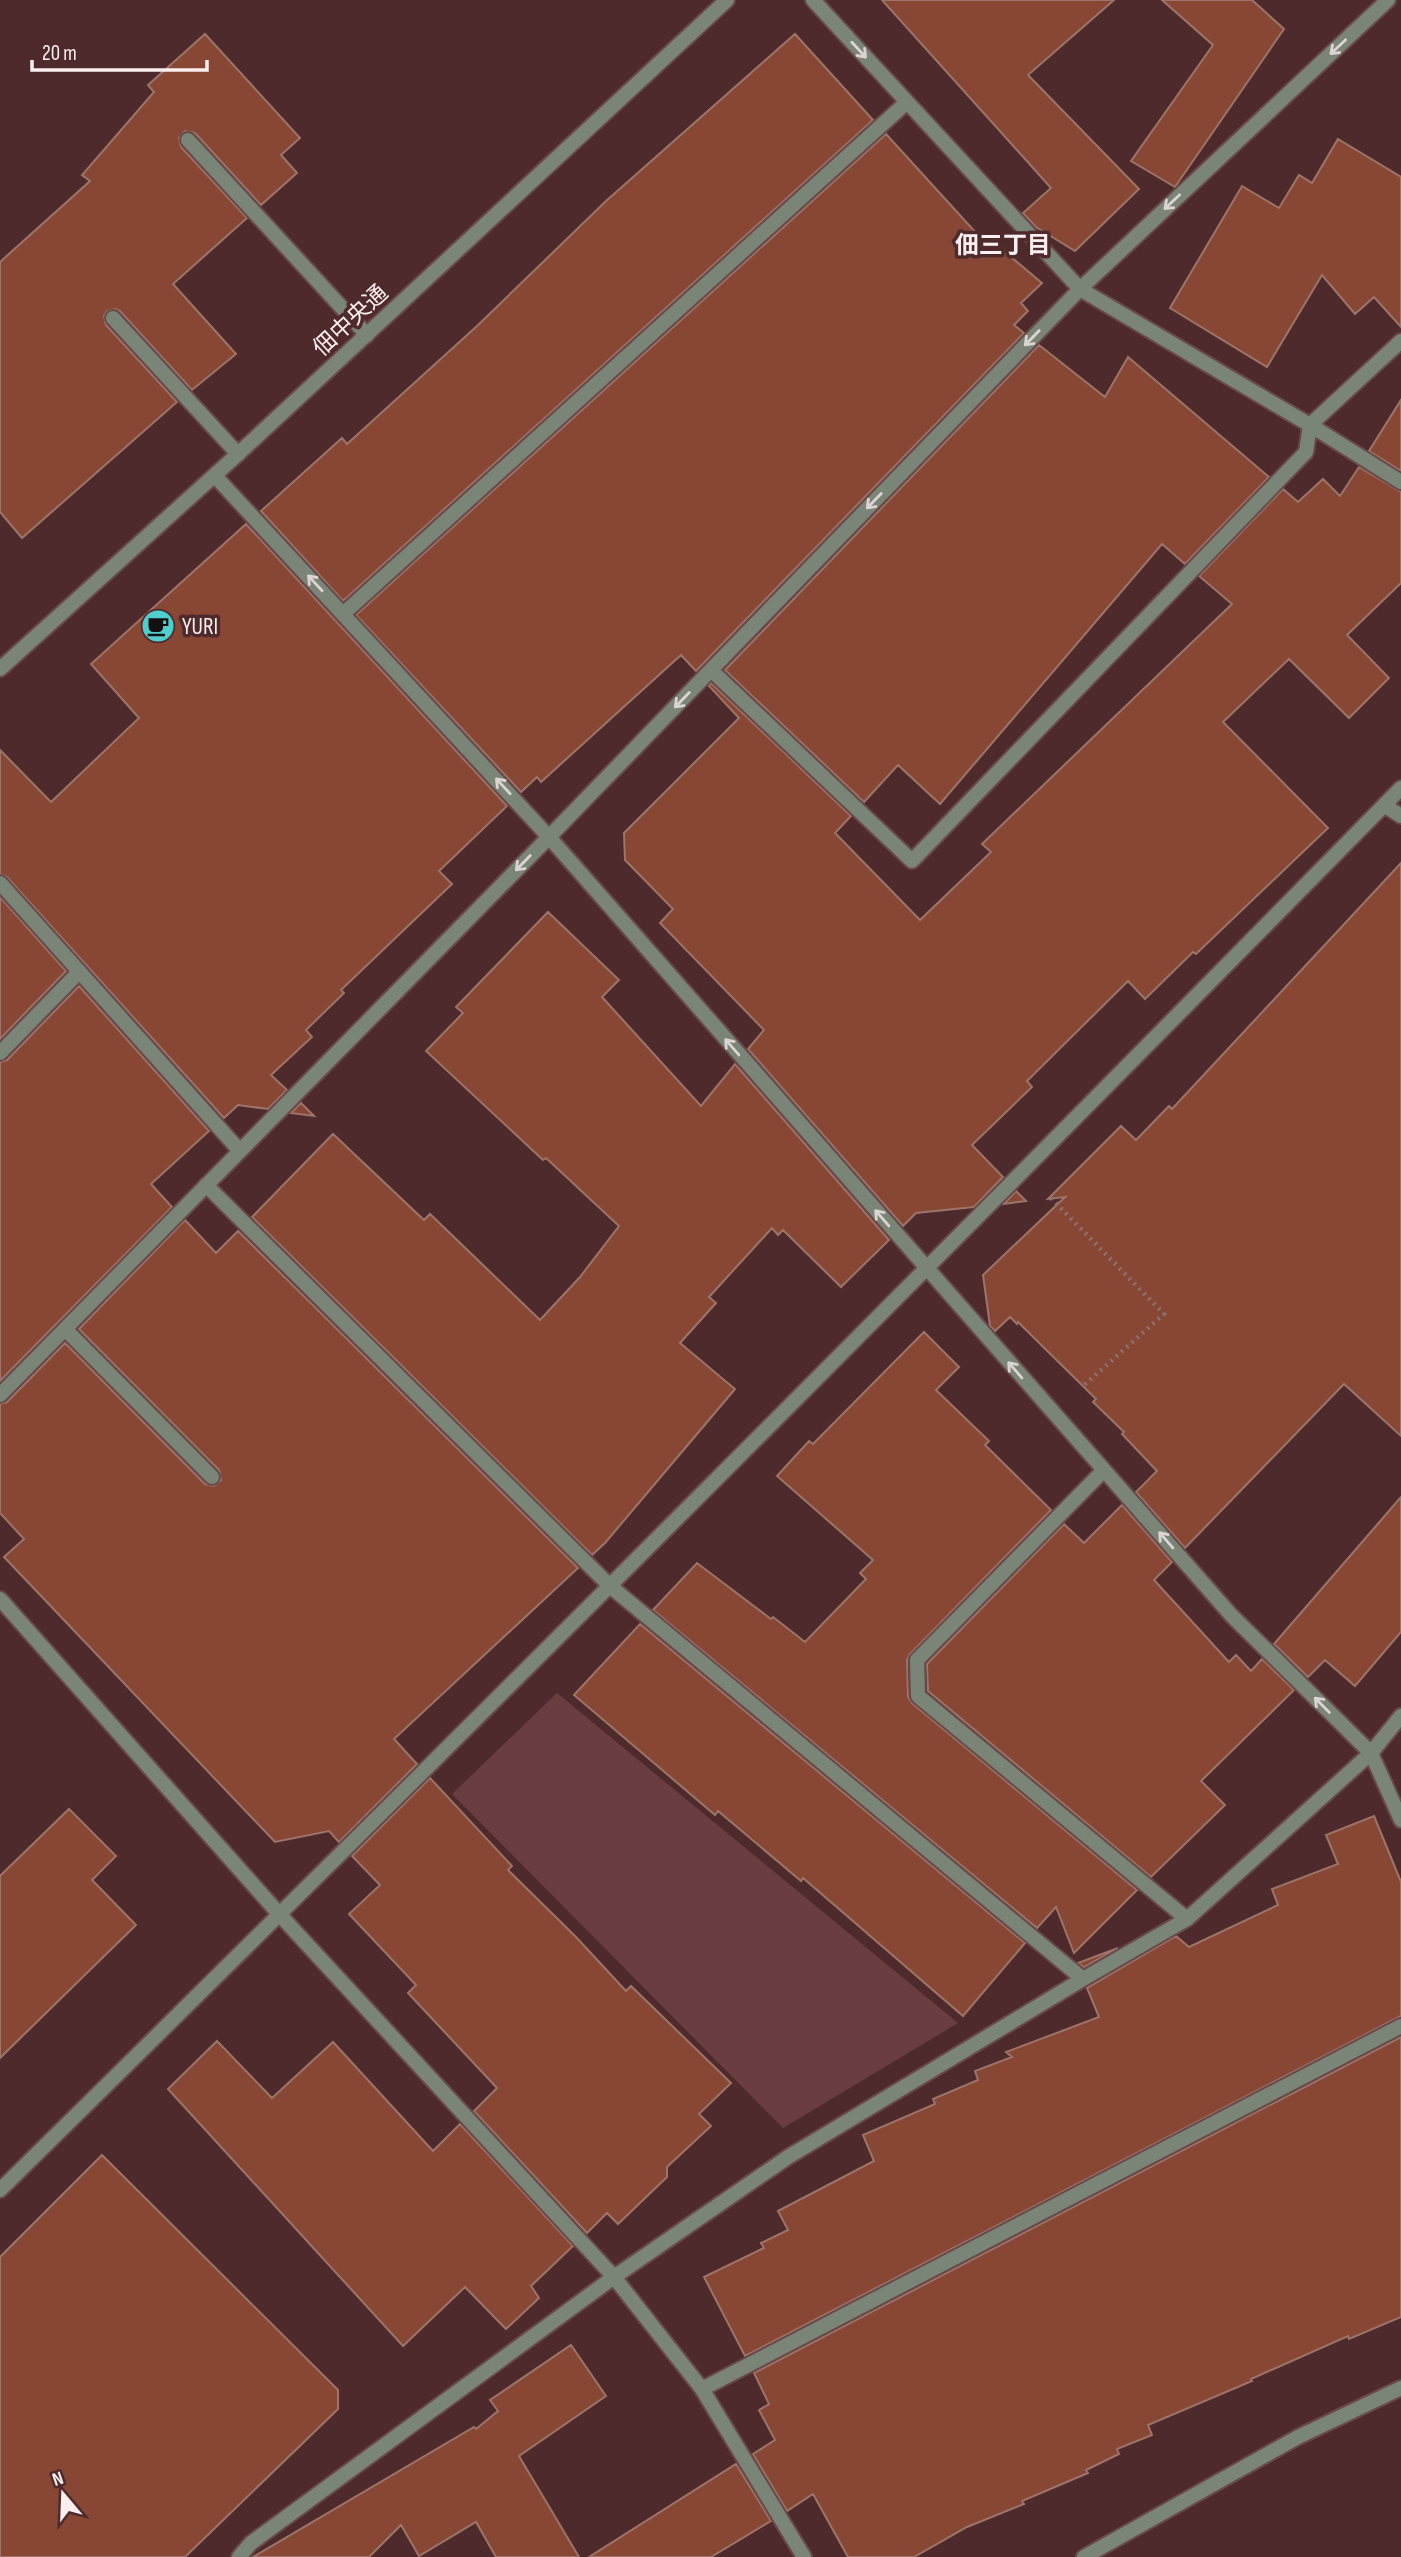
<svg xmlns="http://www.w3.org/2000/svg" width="1401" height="2557" viewBox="0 0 1401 2557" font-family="'Sofia Sans Condensed','Noto Sans JP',sans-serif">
	<rect width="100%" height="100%" fill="#4e2a2c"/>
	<!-- green -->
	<path fill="#6a3e41" d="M557,1693L958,2023L783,2128L452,1794Z"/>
	<!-- building -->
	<path fill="#884735" stroke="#9d7469" stroke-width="2" d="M882,0H1114L1028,75L1139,189L1075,251L1036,227L1023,213L1051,188Z
		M1162,0H1252L1284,29L1175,187L1131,161L1213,45Z
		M205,34L300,138L281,155L297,173L261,205L195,133L185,131L179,138L181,147L247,218L173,284L236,354L192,390L120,311L115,309L107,311L104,316L106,325L177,402L22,538L0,512V262L90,181L82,175L154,92L148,85Z
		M795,34L873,120L343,601L261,511L342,438L347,444L477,326L606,201Z
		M886,134L987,245L992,241L1042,283L1021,303L1028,311L1014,325L1024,333L696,671L681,655L541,782L537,777L521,792L356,615Z
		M1338,139L1401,177V327L1374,297L1355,314L1322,275L1267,367L1170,308L1242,186L1279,208L1299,175L1312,183Z
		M1039,345L1105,397L1128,357L1269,477L1185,564L1162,544L940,804L898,765L864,802L725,670Z
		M1401,400V471L1369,451Z
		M1359,467L1401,492V583L1347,635L1389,678L1349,718L1289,659L1223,722L1328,828L1196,954L1193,952L1145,999L1128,981L1027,1081L1032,1087L972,1145L1003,1177L974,1207L916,1213L903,1226L748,1049L764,1030L660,923L673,909L625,860L624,833L739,718L709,686L711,683L851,816L835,833L920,920L991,852L982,844L1232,604L1199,576L1283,489L1298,502L1323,479L1340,496Z
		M246,524L507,806L439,871L452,884L341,990L344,993L306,1030L312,1037L271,1075L287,1090L268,1109L238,1105L224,1118L7,877L0,874V750L51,802L139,718L91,664Z
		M1401,863V1436L1344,1384L1185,1548L1136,1492L1157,1471L1122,1434L1124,1432L1093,1402L1096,1399L1018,1322L1017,1324L1010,1317L995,1331L990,1326L983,1275L1065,1197L1048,1199L1121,1126L1136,1140L1169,1106L1172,1109Z
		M0,897L66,971L0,1039Z
		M548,912L619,980L602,997L701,1106L735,1064L889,1240L841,1287L783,1230L778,1235L772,1228L709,1297L716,1303L680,1343L735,1389L605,1543L592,1555L252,1217L333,1134L424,1220L430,1214L540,1320L580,1277L619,1226L546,1158L543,1160L426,1051L463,1013L456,1007Z
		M79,986L209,1131L151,1184L172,1207L0,1381V1062L7,1060Z
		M301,1103L314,1116L291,1113Z
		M1016,1191L1026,1201L1004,1204Z
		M185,1220L216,1253L238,1231L578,1568L394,1739L417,1764L339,1842L329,1831L275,1842L4,1557L24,1539L0,1513V1404L7,1402L65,1343L205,1484L214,1486L221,1480L219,1470L79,1329Z
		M924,1332L959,1367L936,1390L989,1441L985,1445L1051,1510L910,1654L907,1660L908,1697L912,1703L1137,1890L1074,1953L1056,1907L1037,1928L653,1610L697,1563L771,1619L773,1617L805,1642L866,1579L860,1573L873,1560L777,1476L809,1441L813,1444Z
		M1401,1497V1632L1355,1686L1325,1660L1308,1677L1274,1644Z
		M1122,1505L1172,1562L1154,1580L1229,1662L1236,1655L1251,1671L1262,1659L1294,1690L1201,1781L1225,1805L1151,1877L928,1691L927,1664L1064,1524L1084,1543Z
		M640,1624L1025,1943L963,2016L803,1878L801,1881L718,1811L715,1815L574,1695Z
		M430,1778L512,1866L508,1870L576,1937L626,1991L631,1986L731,2083L699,2114L711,2126L667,2167V2177L618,2224L607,2213L587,2233L474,2111L497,2088L408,1993L416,1985L349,1914L380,1885L352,1856Z
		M69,1809L116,1856L92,1880L136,1925L0,2058V1876Z
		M1374,1816L1401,1882V2016L745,2356L704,2277L764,2248L761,2243L788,2230L778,2211L874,2161L863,2135L935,2104L933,2099L978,2080L975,2071L1012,2057L1006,2052L1099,2017L1087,1988L1176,1936L1189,1947L1278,1905L1272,1889L1338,1864L1326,1835Z
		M1118,1948L1084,1967L1078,1963Z
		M1401,2037V2317L1349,2339L1348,2336L1251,2379L1252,2381L1148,2425L1152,2435L1117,2449L1119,2454L1086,2470L1088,2473L1022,2501L1024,2504L967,2527L914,2557H848L813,2494L787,2511L753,2454L775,2440L759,2410L769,2404L754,2373Z
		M217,2041L272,2098L333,2042L433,2151L460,2124L573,2246L531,2286L539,2298L506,2329L465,2287L403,2346L168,2089Z
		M102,2155L338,2390V2409L185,2557H0V2257Z
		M571,2345L606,2396L519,2456L579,2557H496L476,2522L419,2556L401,2525L369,2557H253L474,2427L476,2429L498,2411L490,2400Z
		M736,2464L771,2521L711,2557H589Z"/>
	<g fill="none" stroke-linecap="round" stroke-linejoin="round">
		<defs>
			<path id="service" d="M188,140L367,335
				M113,318L238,454
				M65,1329L212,1477"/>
			<path id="minor" d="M813,0L1080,289L1310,425L1401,482
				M215,476L549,837L1232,1616L1371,1753L1401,1820
				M343,614L907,102
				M711,670L912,861L1306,452L1310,425L1401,341
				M1384,805L1401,816
				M0,883L240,1151
				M0,1053L79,972
				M206,1185L610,1586L1083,1979
				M0,1395L549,837L1080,289L1388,0
				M1104,1470L917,1660L918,1696L1187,1919
				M0,1599L280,1915L614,2277L702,2389L804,2557
				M0,2190C471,1727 938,1259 1401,788
				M702,2389L1401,2026
				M239,2557L251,2543L614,2277L788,2157L1083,1979L1187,1919L1371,1753L1401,1716
				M1084,2557L1298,2437L1401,2388"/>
			<path id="tertiary" d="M0,669L238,454L727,0"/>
		</defs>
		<!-- service casing -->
		<use href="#service" stroke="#6a494b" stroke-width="18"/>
		<!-- minor casing -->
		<use href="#minor" stroke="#6a494b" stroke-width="18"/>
		<!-- tertiary casing -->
		<use href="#tertiary" stroke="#6a494b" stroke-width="18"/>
		<!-- path -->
		<path stroke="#8f7374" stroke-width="4.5" stroke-dasharray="2 5" stroke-linecap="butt" d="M1051,1198L1164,1314L1082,1387"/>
		<!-- service -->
		<use href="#service" stroke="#7b8577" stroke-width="14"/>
		<!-- minor -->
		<use href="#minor" stroke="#7b8577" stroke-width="14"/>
		<!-- tertiary -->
		<use href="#tertiary" stroke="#7b8577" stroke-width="14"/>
	</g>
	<!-- one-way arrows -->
	<defs><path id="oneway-shaft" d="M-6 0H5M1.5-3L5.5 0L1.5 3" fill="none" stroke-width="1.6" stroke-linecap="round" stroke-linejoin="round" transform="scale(1.75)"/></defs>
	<g stroke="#dcd4d1">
		<use href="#oneway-shaft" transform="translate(1338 47) rotate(137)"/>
		<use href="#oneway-shaft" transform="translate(859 50) rotate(47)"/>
		<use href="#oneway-shaft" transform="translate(1172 202) rotate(137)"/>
		<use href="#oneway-shaft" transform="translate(1032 338) rotate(134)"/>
		<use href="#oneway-shaft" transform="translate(874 501) rotate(134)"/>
		<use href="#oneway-shaft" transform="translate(315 583) rotate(-133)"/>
		<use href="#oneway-shaft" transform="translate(682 700) rotate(134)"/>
		<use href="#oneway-shaft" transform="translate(503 786) rotate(-133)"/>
		<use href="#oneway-shaft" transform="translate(523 863) rotate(134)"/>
		<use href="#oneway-shaft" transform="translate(732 1047) rotate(-131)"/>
		<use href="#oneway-shaft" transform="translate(882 1218) rotate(-131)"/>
		<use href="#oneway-shaft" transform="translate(1015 1370) rotate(-131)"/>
		<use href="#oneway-shaft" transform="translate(1166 1540) rotate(-131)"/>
		<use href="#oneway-shaft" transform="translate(1322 1705) rotate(-135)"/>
	</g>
	<!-- icons -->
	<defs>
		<symbol id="cafe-disc" viewBox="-11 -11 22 22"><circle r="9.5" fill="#52cdce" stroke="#4e2a2c"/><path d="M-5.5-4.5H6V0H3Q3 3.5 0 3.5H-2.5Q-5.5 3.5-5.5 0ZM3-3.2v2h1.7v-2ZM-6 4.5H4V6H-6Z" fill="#111"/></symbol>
	</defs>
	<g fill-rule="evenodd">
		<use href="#cafe-disc" x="139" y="607" width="38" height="38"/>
	</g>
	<g text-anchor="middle" stroke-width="7" stroke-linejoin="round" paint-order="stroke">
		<!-- street labels -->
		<g font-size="23" fill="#fdeeef" stroke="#4e2a2c">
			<text transform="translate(350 320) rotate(-43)" y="8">佃中央通</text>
		</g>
		<!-- poi labels -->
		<g font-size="23" fill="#fdeeef" stroke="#4e2a2c" text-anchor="start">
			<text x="182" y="634">YURI</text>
		</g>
		<!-- neighbourhood labels -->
		<g font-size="24" font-weight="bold" fill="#fdeeef" stroke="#4e2a2c">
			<text x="1003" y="253">佃三丁目</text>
		</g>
	</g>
	<!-- north arrow -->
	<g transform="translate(63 2494) rotate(341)" stroke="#4e2a2c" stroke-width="5" paint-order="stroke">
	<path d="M0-5L12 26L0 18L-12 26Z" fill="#fdeeef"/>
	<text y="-10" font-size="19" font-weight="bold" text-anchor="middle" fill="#fdeeef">N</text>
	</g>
	<!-- scale -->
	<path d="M32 60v10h175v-10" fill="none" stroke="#fdeeef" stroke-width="3.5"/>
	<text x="42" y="60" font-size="21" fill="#fdeeef" stroke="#4e2a2c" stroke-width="5" paint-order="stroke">20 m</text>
</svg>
